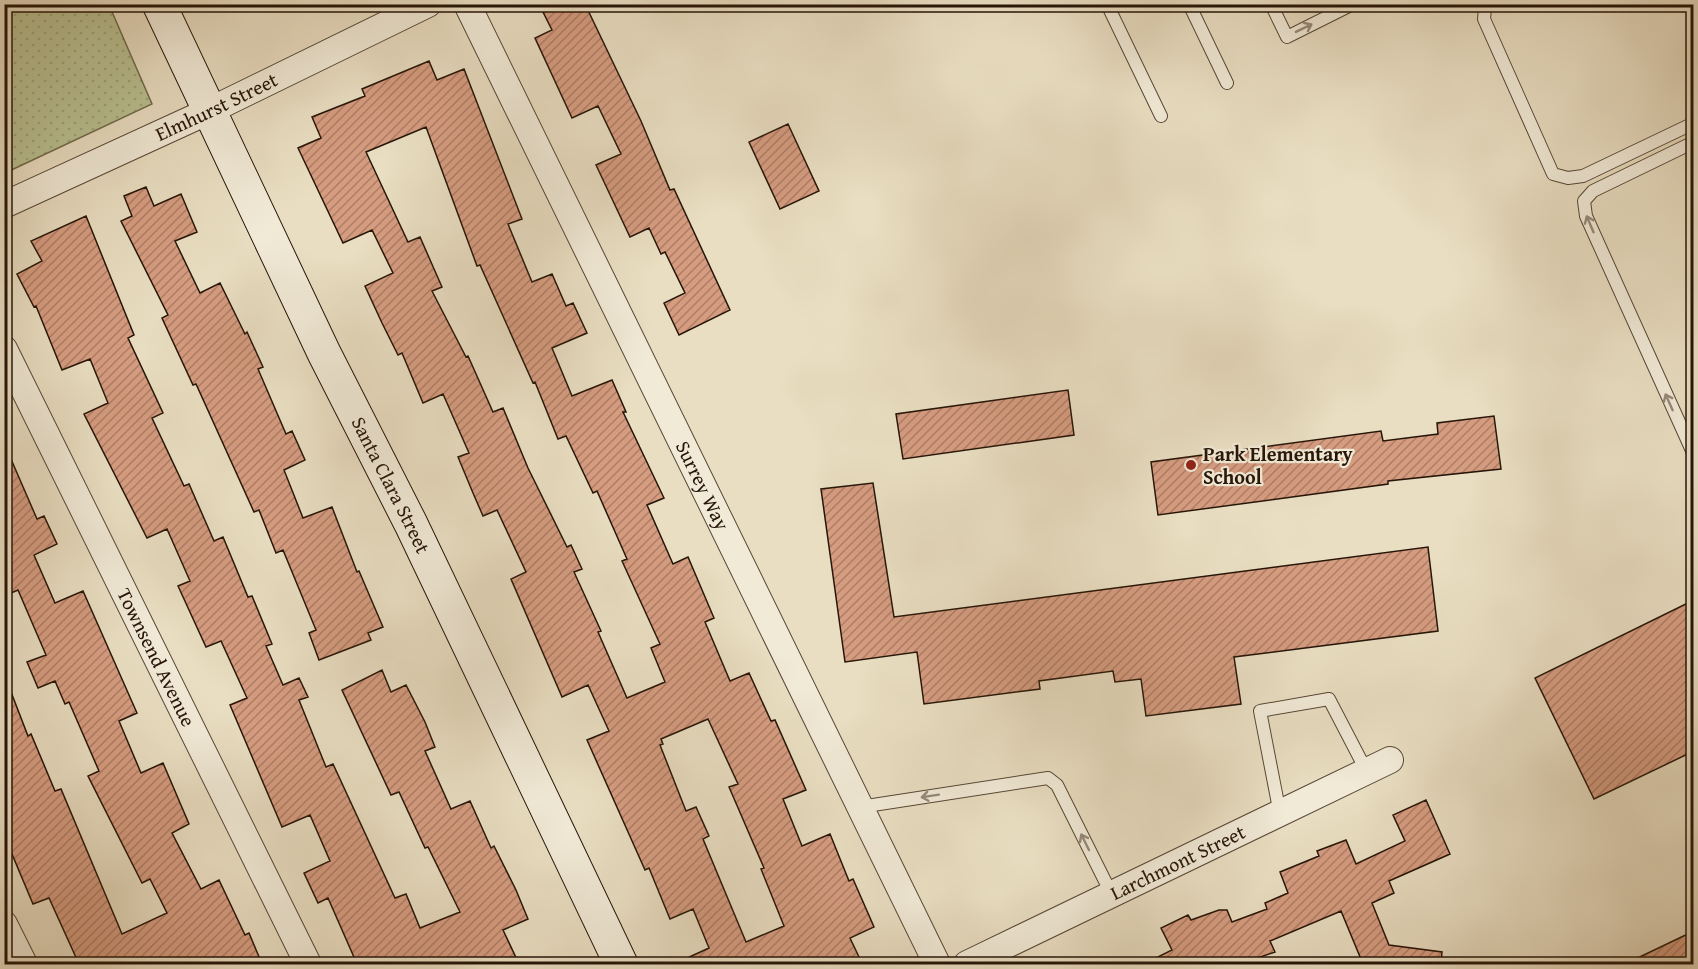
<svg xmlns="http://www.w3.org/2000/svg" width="1698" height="969" viewBox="0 0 1698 969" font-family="'Gentium Book Plus',serif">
	<defs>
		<pattern id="park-dots" width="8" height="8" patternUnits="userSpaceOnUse" patternTransform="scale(1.5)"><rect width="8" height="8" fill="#b9c091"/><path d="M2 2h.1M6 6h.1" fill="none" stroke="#9fa47c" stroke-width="1.8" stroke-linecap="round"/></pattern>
		<pattern id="building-hatch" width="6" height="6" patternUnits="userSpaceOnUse" patternTransform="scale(1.5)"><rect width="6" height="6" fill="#d69c80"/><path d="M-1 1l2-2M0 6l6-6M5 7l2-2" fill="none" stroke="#ad7e67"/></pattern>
	</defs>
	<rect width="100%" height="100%" fill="#e9dec2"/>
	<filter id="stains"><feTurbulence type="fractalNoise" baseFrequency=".00333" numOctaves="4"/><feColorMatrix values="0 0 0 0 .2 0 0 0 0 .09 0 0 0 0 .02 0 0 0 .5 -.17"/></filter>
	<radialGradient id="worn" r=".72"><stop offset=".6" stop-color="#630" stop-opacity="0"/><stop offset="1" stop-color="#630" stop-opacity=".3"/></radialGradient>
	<!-- park -->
	<path fill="url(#park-dots)" stroke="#706a4c" stroke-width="1.5" d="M4,5H109L152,104L5,173Z"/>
	<!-- building -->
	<path fill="url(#building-hatch)" stroke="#261508" stroke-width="1.5" fill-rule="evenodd" d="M559,4H585L641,121L670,190L674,189L730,310L679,335L664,303L685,293L665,252L661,254L649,228L630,237L596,165L621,154L598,106L572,118L535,38L552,30L543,12Z
		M429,61L437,80L464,69L522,219L508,224L532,282L552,274L566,306L573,303L587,333L552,348L572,396L612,380L626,412H623L664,498L647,505L673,564L688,557L714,618L705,622L730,681L749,673L771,721L775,720L806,790L783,799L802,846L830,834L849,881L853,879L874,927L850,938L860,959L848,964H674L709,948L693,909L670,919L649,868L645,870L587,740L609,731L588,685L562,697L511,579L526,572L497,510L483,516L473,493L458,457L469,453L443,394L423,403L402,353L398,355L382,323L365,286L393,273L372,230L343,243L298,148L321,138L312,117L365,96L362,89ZM426,127L477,266L480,265L533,383L535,382L558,439L566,436L593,493L597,491L627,559L622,561L660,644L651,648L665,682L627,698L598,632L601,631L574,572L582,569L571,545L567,547L528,468L503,408L493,412L468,356L466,357L432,291L442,287L420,237L408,242L366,152ZM708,719L738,784L729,787L764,868L761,869L784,926L746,942L703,839L709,836L696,807L686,811L660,745L663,744L661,739Z
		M788,124L819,191L780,209L749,142Z
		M146,187L154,206L181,194L197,232L175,241L200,293L220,283L245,334L247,332L263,367L258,369L286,434L292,431L305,460L284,470L303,518L332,507L357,572L359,571L383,627L368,633L371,640L319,660L309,633L316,630L283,550L276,553L259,510L254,512L196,384L193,385L162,318L168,315L121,221L132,216L124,196Z
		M86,216L134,335L128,338L163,413L152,418L184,486L189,484L214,541L223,537L248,597L252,596L272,644L266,646L283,685L299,678L308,697L299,700L326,767L333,764L395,898L406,894L420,928L460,912L428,847L425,848L399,792L391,795L342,690L382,670L391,692L406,685L425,722L435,747L425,751L451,809L470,801L491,848L494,846L516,890L528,919L503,930L519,964H357L328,898L318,903L304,873L330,861L310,815L282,827L230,705L247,698L221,641L206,647L178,586L190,581L167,529L147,538L84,414L108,403L90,359L62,370L36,306L34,307L17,274L42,261L31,241Z
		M1068,390L1074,435L903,459L896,414Z
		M1494,416L1501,469L1388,481V484L1158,515L1151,462L1381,431L1383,441L1438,434L1437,423Z
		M4,443L37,519L44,516L57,544L34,555L55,603L83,591L137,713L119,721L141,773L163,763L189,824L172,833L201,889L219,880L245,935L249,933L262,964H79L49,898L33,904L4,835L6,679L28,736L31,734L55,791L61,789L122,934L167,913L150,879L142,883L88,776L99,771L69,702L65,704L55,681L38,688L27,662L46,655L18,590L4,596Z
		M873,483L894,617L1428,547L1438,631L1234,657L1241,704L1146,716L1141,679L1115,682L1113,671L1039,681L1040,689L924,704L917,652L845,662L821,489Z
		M1694,600V751L1594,799L1535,678Z
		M1426,800L1450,854L1389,881L1394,893L1372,903L1389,945L1442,952L1441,964H1363L1341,911L1270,941L1275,952L1240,964H1144L1172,950L1161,928L1188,915L1191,920L1219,910H1227L1232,922L1267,909L1265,903L1288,893L1280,872L1319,856L1317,851L1346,840L1356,864L1405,841L1393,815Z
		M1694,931V964H1625Z"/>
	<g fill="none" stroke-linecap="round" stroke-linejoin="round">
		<defs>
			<path id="service" d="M1107,4L1161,116
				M1189,4L1227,83
				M1271,4L1287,37L1353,4
				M1491,4L1485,8L1484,19L1553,174L1568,178L1583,176L1694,123
				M1694,142L1593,191L1584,201L1586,216L1694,455
				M860,807L1048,778L1057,785L1112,895
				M1280,814L1260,711L1329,699L1367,772"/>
			<g id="minor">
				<path id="s1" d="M467,4L937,964"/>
				<path id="s2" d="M4,205L209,111L428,4"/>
				<path id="s3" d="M4,349L308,964"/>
				<path d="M4,924L24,964"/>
				<path id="s4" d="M967,964L1390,760"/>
			</g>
			<g id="secondary">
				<path id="s5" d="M159,4L324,353L411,524L621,964"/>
			</g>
		</defs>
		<!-- service casing -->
		<use href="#service" stroke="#574736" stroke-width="14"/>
		<!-- minor casing -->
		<use href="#minor" stroke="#574736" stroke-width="28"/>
		<!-- secondary casing -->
		<use href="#secondary" stroke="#261508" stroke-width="35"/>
		<!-- service -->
		<use href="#service" stroke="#f1ead7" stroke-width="12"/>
		<!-- minor -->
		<use href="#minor" stroke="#f1ead7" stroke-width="26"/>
		<!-- secondary -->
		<use href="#secondary" stroke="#f1ead7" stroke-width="33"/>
	</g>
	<!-- one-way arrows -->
	<defs><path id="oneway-shaft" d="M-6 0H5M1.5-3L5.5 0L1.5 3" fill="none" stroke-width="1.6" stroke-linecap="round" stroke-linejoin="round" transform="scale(1.5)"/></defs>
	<g stroke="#968a7a">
		<use href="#oneway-shaft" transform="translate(1304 28) rotate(-26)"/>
		<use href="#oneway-shaft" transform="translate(1590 224) rotate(-113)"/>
		<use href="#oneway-shaft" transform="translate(1669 402) rotate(-114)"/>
		<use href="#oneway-shaft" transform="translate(930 796) rotate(171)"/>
		<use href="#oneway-shaft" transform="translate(1085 842) rotate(-116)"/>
	</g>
	<!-- markers -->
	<circle fill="#8f2418" stroke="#f1ead7" stroke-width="2" cx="1191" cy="465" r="6"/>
	<g text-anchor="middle" stroke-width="4.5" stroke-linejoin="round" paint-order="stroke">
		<!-- street labels -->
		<g font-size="20" fill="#261508" stroke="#f1ead7">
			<text dy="7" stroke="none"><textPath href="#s2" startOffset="234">Elmhurst Street</textPath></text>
			<text dy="7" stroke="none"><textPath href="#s5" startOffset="534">Santa Clara Street</textPath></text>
			<text dy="7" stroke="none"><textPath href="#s1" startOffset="536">Surrey Way</textPath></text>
			<text dy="7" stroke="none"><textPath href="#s3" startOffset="344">Townsend Avenue</textPath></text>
			<text dy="7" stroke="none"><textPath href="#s4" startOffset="234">Larchmont Street</textPath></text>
		</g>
		<!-- poi labels -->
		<g font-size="20" font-weight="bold" fill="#261508" stroke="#f1ead7" text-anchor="start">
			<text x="1203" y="461">Park Elementary<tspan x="1203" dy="23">School</tspan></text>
		</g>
	</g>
	<!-- margin -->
	<rect width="1698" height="969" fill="none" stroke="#e9dec2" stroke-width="24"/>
	<rect x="6" y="6" width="1686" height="957" fill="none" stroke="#261508" stroke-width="3"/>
	<rect x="12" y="12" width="1674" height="945" fill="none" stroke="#261508" stroke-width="1.5"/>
	<rect width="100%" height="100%" filter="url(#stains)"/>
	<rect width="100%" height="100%" fill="url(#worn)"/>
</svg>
